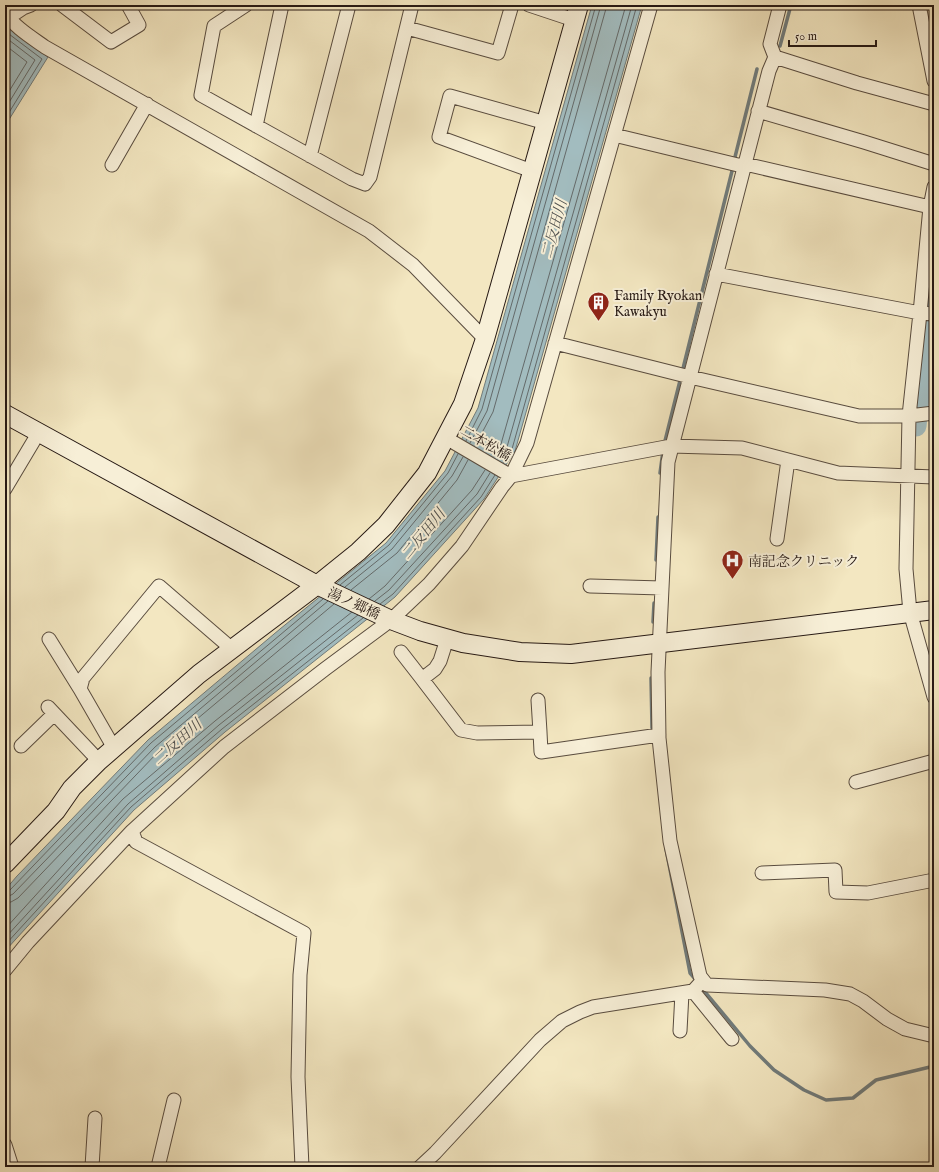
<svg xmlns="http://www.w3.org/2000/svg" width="939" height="1172" viewBox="0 0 939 1172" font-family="'IM FELL English','Noto Serif JP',serif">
	<rect width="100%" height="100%" fill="#f3e7c1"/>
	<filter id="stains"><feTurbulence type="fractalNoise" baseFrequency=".005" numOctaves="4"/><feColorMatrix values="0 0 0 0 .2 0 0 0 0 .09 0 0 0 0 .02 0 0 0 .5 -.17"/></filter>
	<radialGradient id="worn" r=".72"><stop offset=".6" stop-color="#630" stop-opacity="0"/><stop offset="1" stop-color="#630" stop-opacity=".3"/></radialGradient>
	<!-- water -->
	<path fill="#a2bcbf" stroke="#707b7b" d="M592,5H642L515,451L484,499L395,597L225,732L134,810L5,951V890L17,876L148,740L280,629L386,543L445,471L478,408Z
		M5,26L48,57L5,126Z"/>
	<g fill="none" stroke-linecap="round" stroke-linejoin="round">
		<!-- shore -->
		<path stroke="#646a6a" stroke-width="1" d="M5,31L42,59L5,119
			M5,37L35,60L5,109
			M5,45L27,62L5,98
			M466,441L482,409L596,5
			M470,443L487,411L601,5
			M475,446L493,412L607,5
			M493,457L501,444L626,5
			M499,460L507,447L632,5
			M503,463L512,449L637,5
			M340,585L389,545L448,473L458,454
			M345,587L392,549L452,476L463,457
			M351,590L397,553L457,480L468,460
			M369,599L385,586L472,490L485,470
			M375,601L389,590L477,494L490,473
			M380,604L393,594L481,497L495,475
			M5,892L10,890L151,743L323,599
			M5,897L9,896L13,894L155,747L328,601
			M5,903L11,902L18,898L159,751L334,604
			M5,929L123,799L215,721L352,612
			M5,938L128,804L219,725L358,615
			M5,945L131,807L222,729L363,618"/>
		<!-- stream -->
		<path stroke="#707b7b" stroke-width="3.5" d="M780,46L791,5
			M734,161L757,69
			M664,445L733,167
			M660,473L663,451
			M656,560L658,517
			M653,622L654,603
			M651,678L652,728
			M666,849L690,973L696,980
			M701,987L750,1046L774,1070L804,1090L826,1100L853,1098L876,1080L930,1067L934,1068"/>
		<!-- river -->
		<path stroke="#a2bcbf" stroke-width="21" d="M916,426L934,251"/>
		<defs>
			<path id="street" d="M62,5L111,42L139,25L128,5
				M246,5L214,26L201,95L352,179L365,184L370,177L412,5
				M529,5L574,20
				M780,5L770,44L775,57L769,71L668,462L658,672L659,738L670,841L700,976L707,985L825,990L850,994L863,1001L887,1019L905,1029L934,1036
				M919,5L934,81
				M5,12C14,27 31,37 45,47L369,231L413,265L485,339
				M8,18L23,8L31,5
				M407,28L498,53L512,5
				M775,57L857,83L934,104
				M758,111L864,142L934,164
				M256,126L282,5
				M614,135L738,165L745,164L930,207H934
				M310,156L349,5
				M112,165L147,104
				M532,171L439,137L450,96L546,123
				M934,187L930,207L920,313L909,416L906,569L910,612L934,697
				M716,274L920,313L934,314
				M555,343L690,377L859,416H909L934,413
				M446,438L511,476
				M511,476L671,446L742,448L838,473L934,477
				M5,489L39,432
				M777,539L788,460
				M590,586L662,588
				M49,639L80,689
				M401,652L422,679L435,669L440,661L447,639
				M422,679L461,730L477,733L540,732L538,700
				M48,707L99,761
				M540,732L541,752L659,735
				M21,746L54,714
				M114,748L80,689L83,678L159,586L232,649
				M856,782L934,761
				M132,831L136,842L304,933L300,975L298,1077L302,1167
				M762,873L835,870L836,892L868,893L934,880
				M5,970L28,942L132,831L224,747L325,669L391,620L429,584L462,546L502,487L511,476L527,443L651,5
				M693,991L732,1039
				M680,1031L682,993
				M5,1145L12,1167
				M92,1167L95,1118
				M158,1167L174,1100
				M420,1167L435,1153L540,1040L562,1021L580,1012L593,1007L693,991L703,980"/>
			<path id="secondary" d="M5,414L317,585L391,620L420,631L463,643L520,652L571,654L934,610
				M5,864L56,811L72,788L99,761L199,674L317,585L358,552L386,525L427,473L463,404L485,339L579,5"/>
		</defs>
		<!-- street casing -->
		<use href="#street" stroke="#594c3f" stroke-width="15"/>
		<!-- secondary casing -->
		<use href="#secondary" stroke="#261914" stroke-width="20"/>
		<!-- street -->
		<use href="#street" stroke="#f7efd7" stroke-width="13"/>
		<!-- secondary -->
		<use href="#secondary" stroke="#f7efd7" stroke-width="18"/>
	</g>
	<!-- icons -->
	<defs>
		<symbol id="building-pin" viewBox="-11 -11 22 30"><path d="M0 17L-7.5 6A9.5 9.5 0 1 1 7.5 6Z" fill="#8f2418" stroke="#f7efd7"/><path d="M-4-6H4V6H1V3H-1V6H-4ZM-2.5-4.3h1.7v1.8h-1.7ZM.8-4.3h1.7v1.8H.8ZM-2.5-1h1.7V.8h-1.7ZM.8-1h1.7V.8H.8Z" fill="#fff"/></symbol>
		<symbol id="hospital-pin" viewBox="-11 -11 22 30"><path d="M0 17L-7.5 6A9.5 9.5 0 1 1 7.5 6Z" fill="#8f2418" stroke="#f7efd7"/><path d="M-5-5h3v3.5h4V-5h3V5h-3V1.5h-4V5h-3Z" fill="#fff"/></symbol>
	</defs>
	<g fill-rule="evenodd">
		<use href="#building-pin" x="586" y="290" width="25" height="34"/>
		<use href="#hospital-pin" x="720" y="548" width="25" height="34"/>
	</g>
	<g text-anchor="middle" stroke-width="4" stroke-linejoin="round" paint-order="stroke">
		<!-- poi labels -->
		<g font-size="14" fill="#261914" stroke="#f7efd7" text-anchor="start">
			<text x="614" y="300">Family Ryokan<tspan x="614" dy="16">Kawakyu</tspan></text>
			<text x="748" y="566">南記念クリニック</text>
		</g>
		<!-- street labels -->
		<g font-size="14" fill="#261914" stroke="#f7efd7">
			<text transform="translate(486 443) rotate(30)" y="5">二本松橋</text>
			<text transform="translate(354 603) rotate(25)" y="5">湯ノ郷橋</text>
		</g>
		<!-- water labels -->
		<g font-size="15" font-style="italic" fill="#515250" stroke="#f7efd7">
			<text transform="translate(554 229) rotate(-75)" y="5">二反田川</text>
			<text transform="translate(423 534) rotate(-51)" y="5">二反田川</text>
			<text transform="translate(177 742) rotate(-42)" y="5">二反田川</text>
		</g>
	</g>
	<!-- margin -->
	<rect width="939" height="1172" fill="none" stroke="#f3e7c1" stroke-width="20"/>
	<rect x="6" y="6" width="927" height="1160" fill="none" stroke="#261914" stroke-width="2"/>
	<rect x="10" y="10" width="919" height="1152" fill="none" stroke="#261914"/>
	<!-- scale -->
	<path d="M789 40v6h87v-6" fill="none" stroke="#261914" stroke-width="2"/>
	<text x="795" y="40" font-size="12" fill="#261914" stroke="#f7efd7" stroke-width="3" paint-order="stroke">50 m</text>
	<rect width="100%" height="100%" filter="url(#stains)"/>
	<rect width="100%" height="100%" fill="url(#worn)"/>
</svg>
